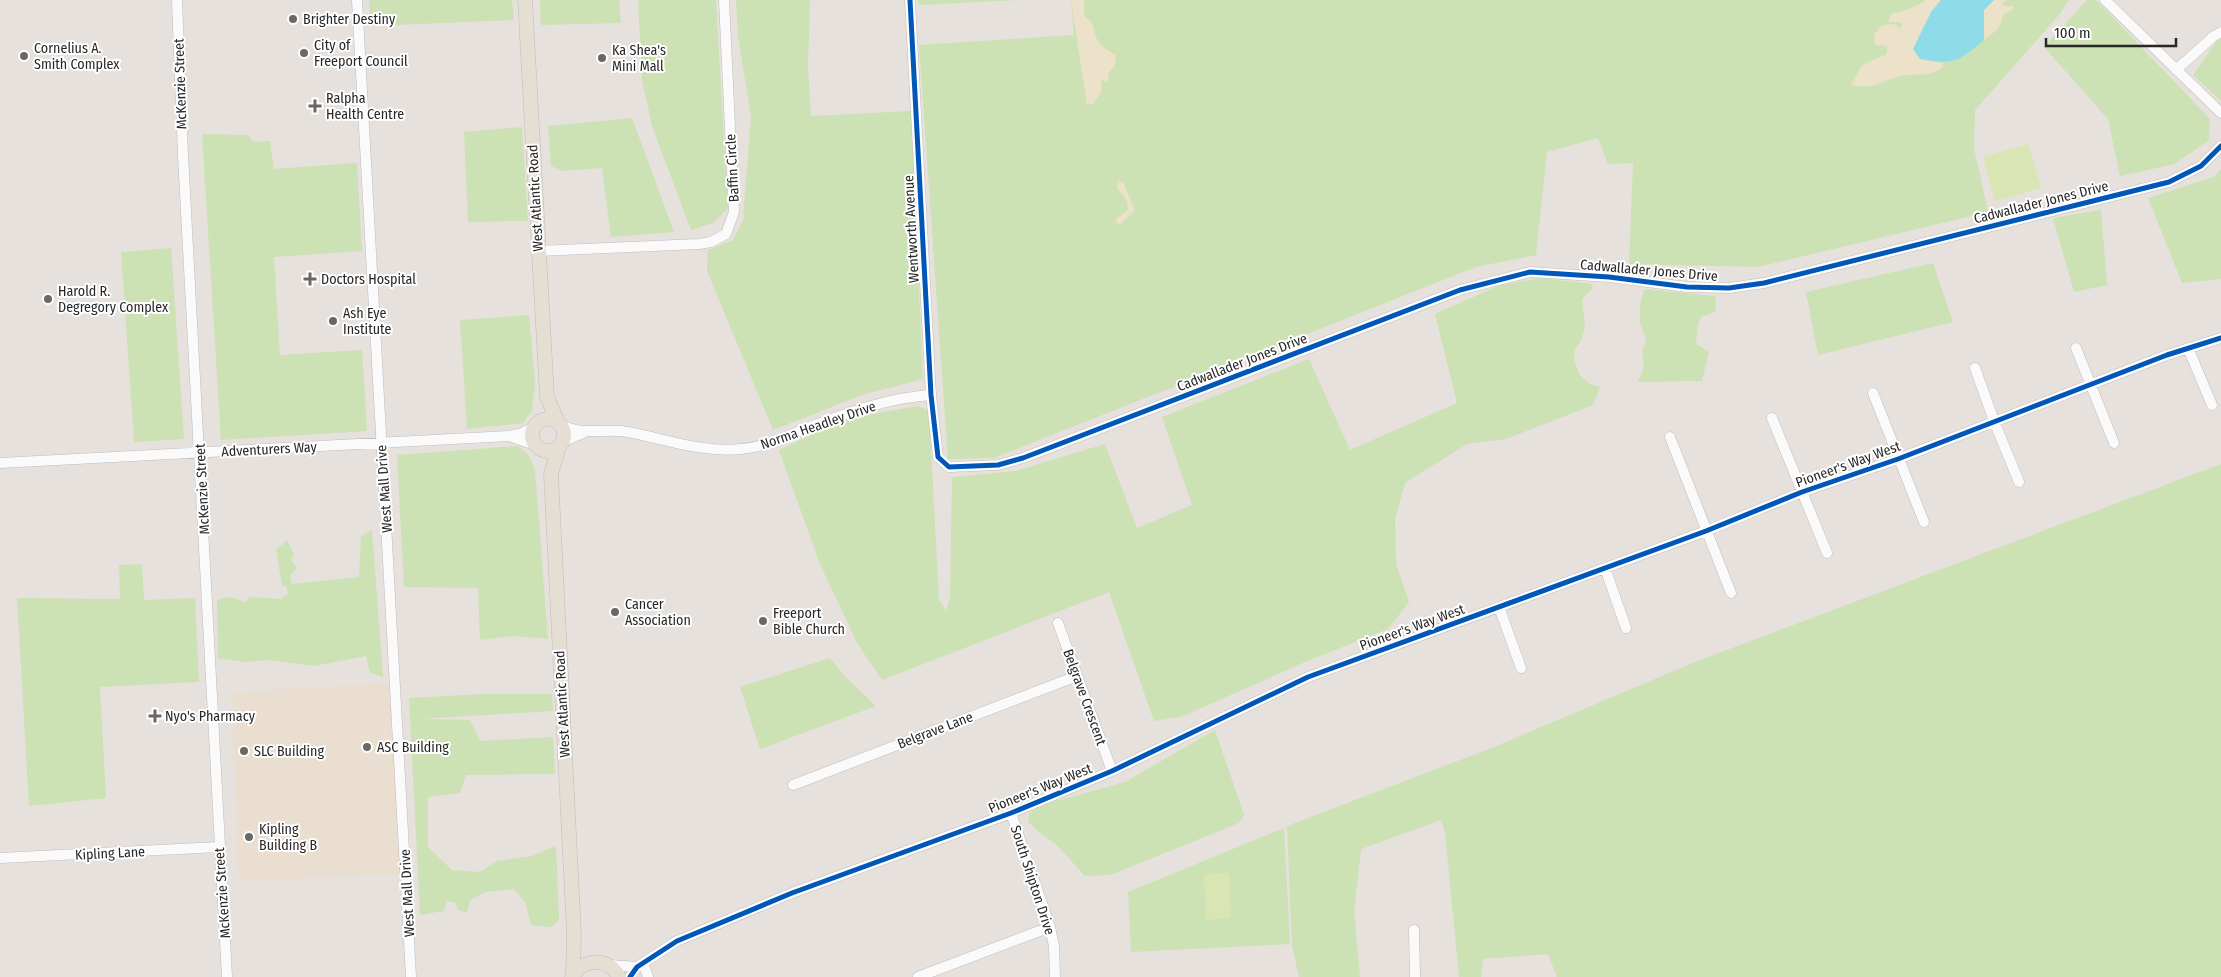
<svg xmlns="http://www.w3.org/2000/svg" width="2221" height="977" viewBox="0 0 2221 977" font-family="'Fira Sans Condensed',sans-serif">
	<rect width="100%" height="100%" fill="#e6e1dc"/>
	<!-- education -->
	<path fill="#e9ded0" d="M395,682L405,874L239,881L232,693Z"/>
	<!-- green -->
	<path fill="#cce1b4" d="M369,0H512L514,20L371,26Z
		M540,0H619L621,23L541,25Z
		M638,0H716L728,208L715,222L691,230L652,126L642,79Z
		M736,0H810L808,67L811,116L911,111L923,379L862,395L773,430L707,271L708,250L733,240L743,220L751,116L738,36Z
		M918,0H1019L919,5Z
		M1071,0H2069L2059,15L1975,110L1974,148L1988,212L1758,267L1629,264L1633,163L1608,164L1598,138L1547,152L1536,255L1476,267L994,458L948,459L919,45L1074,35Z
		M2087,0H2096L2210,119L2209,140L2175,164L2120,176L2108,119L2044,47Z
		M2221,35V101L2193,75Z
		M632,118L674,232L611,237L602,168L562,171L551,166L548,126Z
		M522,127L528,221L468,222L464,132Z
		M202,134L248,135L253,142L270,141L274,169L357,163L362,251L274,257L280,355L362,350L367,431L221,440Z
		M2221,169V279L2182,283L2148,198L2214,177Z
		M2101,210L2107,285L2074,292L2053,218Z
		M171,248L184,439L134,442L121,252Z
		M1933,263L1953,322L1818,355L1806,292Z
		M1539,278L1592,284L1593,288L1582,299L1585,327L1581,341L1575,349L1574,359L1579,374L1591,385L1600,387L1593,405L1506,439L1467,444L1405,483L1395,519L1396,564L1409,602L1388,629L1305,662L1181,717L1154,721L1109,592L882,680L857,643L820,564L779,450L815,433L861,416L918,406L929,411L939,599L946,611L950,598L952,477L1016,471L1105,444L1137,528L1192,505L1162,417L1309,359L1350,450L1457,403L1435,314L1498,286Z
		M1645,289L1715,296L1716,310L1709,315L1702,316L1698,323L1696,344L1709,352L1702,381L1638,382C1639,377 1642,375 1643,370C1645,361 1639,351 1646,342C1646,334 1641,329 1640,322C1639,316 1641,293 1645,289Z
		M529,315L535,384L532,411L523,423L467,429L460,320Z
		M518,446L528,454L535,470L548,639L513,636L480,640L478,588L404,587L397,455Z
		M2221,464V977H1557L1548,954L1483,959L1481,977H1459L1445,832L1441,820L1361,849L1354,911L1360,977H1299L1292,946L1287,826L1489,749L1700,660Z
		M372,530L383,677L370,673L366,656L314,666L267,660L245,662L218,658L217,600L229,597L246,602L250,597L281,599L288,594L287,587L282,585L276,550L287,540L294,555L291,559L297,568L290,576L292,584L359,577L361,536Z
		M142,564L144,600L195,598L199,682L100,687L106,798L29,806L17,598L120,599L119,565Z
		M830,658L845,676L876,706L760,749L740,687Z
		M483,694H552L553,711L419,719L470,720L480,741L553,737L555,774L466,775L460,793L428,797V847L452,870L480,872L497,861L532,856L556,846L559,920L551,927L531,925L526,904L514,889L485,892L470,900L467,913L457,909L456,903L447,901L444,911L420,915L409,698Z
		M1215,730L1244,815L1239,823L1110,875L1085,876L1057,845L1035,829L1028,821L1029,813L1049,803L1125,782Z
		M1284,828L1290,944L1131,952L1128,892Z"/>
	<!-- sand -->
	<path fill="#ece1c9" d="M1071,0H1084V16C1098,27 1091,25 1097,39C1101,47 1109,51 1116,55L1115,66L1108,74L1109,79L1106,83L1101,79L1102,91L1093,104L1087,105Z
		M1925,0H1941L1931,12L1920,59L1943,63V67C1928,79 1918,72 1901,76C1878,81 1879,90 1851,85L1862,65L1887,54V46L1875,45L1874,35L1882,25L1896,24L1899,28L1902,26L1901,22H1890L1888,20L1892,13C1900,13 1920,5 1925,0Z
		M1994,0H2008L2002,3L2004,6H2014L2012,10L2003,15C2001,28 1995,32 1984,40V10Z
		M1119,182H1123L1135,210L1122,223L1117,224L1116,219L1128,210L1127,201L1117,187Z"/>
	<!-- pitch -->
	<path fill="#d9e5b2" d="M2028,144L2041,188L1995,201L1983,157Z
		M1229,873L1231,918L1206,920L1204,874Z"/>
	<!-- water -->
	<path fill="#8edce8" d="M1941,0H1994L1984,10V40C1958,62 1954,65 1920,59L1913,49L1931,12Z"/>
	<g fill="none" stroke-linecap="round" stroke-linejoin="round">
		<defs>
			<path id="minor" d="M177,0L183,155L227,977
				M357,0C376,326 392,651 411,977
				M910,0L931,395L938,457L949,467L998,465L1023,458L1460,290L1530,272L1609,277L1687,287L1729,288L1764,283L2169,182L2201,166L2221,146
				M2105,0L2221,113
				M2176,70L2214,36L2221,32
				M538,251L699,244L711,242L726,234L734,212L724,0
				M2076,348L2114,443
				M2188,348L2212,405
				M1975,368L1994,421L2019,482
				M1873,393L1924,522
				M1772,418L1827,553
				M561,425C583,436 605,428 628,432C665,439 703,453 741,449C765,447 788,436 810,427C849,412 888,398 931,395
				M512,437L535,445
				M1670,437L1731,593
				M562,442L583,433
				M0,463L509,436L522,433L534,427
				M1605,568L1626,628
				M1499,607L1521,668
				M1058,623L1112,771
				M793,785L1077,676
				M1011,813L1050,927L1054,946L1055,977
				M0,858L219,847
				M1414,930L1415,977
				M643,963L648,977
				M609,965L637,967
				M630,977L637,967L677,941L792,893L1011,813L1112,771L1308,677L1706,531L1802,492L1898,459L2167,355L2221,338
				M918,977L1050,927"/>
			<path id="major" d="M525,0L547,397L558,423
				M532 435a16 16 0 1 1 32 0a16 16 0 1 1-32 0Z
				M559,446L551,474L574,934L573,974
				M572,977C583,958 608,957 619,977"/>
		</defs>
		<!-- minor casing -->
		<use href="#minor" stroke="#bfbdbe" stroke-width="11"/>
		<!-- major casing -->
		<use href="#major" stroke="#bfbdbb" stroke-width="15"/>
		<!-- minor -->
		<use href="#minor" stroke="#fbfafa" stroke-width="10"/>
		<!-- major -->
		<use href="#major" stroke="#e5ded2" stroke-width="14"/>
		<defs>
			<path id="cycleway" d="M910,0L931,395L938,457L949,467L998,465L1023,458L1460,290L1530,272L1609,277L1687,287L1729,288L1764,283L2169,182L2201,166L2221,146
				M630,977L637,967L677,941L792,893L1011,813L1112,771L1308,677L1706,531L1802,492L1898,459L2167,355L2221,338"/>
		</defs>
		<!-- cycleway casing -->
		<use href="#cycleway" stroke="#fff" stroke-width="8"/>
		<!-- cycleway -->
		<use href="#cycleway" stroke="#0057b8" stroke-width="5"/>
	</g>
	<!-- markers -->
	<g fill="#6a6866" stroke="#fff" stroke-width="2">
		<circle cx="293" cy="19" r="5"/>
		<circle cx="304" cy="53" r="5"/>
		<circle cx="24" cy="56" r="5"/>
		<circle cx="602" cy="58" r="5"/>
		<path d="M312.5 98.5h5v5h5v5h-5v5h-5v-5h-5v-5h5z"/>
		<path d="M307.5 271.5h5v5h5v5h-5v5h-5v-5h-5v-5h5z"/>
		<circle cx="48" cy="299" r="5"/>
		<circle cx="333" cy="321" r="5"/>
		<circle cx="615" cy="612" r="5"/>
		<circle cx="763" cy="621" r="5"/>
		<path d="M152.5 708.5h5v5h5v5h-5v5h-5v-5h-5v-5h5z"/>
		<circle cx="367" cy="747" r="5"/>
		<circle cx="244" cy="751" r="5"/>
		<circle cx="249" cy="837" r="5"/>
	</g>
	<g text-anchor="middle" stroke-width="4" stroke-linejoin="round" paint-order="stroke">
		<!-- poi labels -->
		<g font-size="14" fill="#272727" stroke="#fff" text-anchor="start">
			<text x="303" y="24">Brighter Destiny</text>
			<text x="314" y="50">City of<tspan x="314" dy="16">Freeport Council</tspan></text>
			<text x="34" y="53">Cornelius A.<tspan x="34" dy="16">Smith Complex</tspan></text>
			<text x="612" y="55">Ka Shea's<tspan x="612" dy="16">Mini Mall</tspan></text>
			<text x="326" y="103">Ralpha<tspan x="326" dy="16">Health Centre</tspan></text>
			<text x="321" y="284">Doctors Hospital</text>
			<text x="58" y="296">Harold R.<tspan x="58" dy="16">Degregory Complex</tspan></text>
			<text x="343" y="318">Ash Eye<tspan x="343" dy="16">Institute</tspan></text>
			<text x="625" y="609">Cancer<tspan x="625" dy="16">Association</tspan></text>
			<text x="773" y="618">Freeport<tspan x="773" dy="16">Bible Church</tspan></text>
			<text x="165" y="721">Nyo's Pharmacy</text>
			<text x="377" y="752">ASC Building</text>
			<text x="254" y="756">SLC Building</text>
			<text x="259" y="834">Kipling<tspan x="259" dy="16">Building B</tspan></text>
		</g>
		<!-- street labels -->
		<g font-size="14" fill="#272727" stroke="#fff">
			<text transform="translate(180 84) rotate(-92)" y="5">McKenzie Street</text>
			<text transform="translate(732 168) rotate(-93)" y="5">Baffin Circle</text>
			<text transform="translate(535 198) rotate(-93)" y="5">West Atlantic Road</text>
			<text transform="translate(2041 202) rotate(-14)" y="5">Cadwallader Jones Drive</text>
			<text transform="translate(911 229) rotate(-93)" y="5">Wentworth Avenue</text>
			<text transform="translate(1649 270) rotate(5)" y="5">Cadwallader Jones Drive</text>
			<text transform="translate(1242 362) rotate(-21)" y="5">Cadwallader Jones Drive</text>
			<text transform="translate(818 425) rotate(-19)" y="5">Norma Headley Drive</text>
			<text transform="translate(269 449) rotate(-3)" y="5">Adventurers Way</text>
			<text transform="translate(1848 464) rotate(-20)" y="5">Pioneer's Way West</text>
			<text transform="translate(202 489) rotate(-93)" y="5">McKenzie Street</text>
			<text transform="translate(384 489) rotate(-94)" y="5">West Mall Drive</text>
			<text transform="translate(1412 627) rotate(-20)" y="5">Pioneer's Way West</text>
			<text transform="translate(1085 697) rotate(70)" y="5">Belgrave Crescent</text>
			<text transform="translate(562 704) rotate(-93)" y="5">West Atlantic Road</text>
			<text transform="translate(935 730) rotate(-21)" y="5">Belgrave Lane</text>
			<text transform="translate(1040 788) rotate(-22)" y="5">Pioneer's Way West</text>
			<text transform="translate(110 853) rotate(-3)" y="5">Kipling Lane</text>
			<text transform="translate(1033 880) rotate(72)" y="5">South Shipton Drive</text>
			<text transform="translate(222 893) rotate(-94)" y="5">McKenzie Street</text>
			<text transform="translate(407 893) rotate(-93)" y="5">West Mall Drive</text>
		</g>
	</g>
	<!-- scale -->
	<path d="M2046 38v8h130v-8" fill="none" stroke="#272727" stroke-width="2.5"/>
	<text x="2054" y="38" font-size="15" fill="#272727" stroke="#ffffff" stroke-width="4" paint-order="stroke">100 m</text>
</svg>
